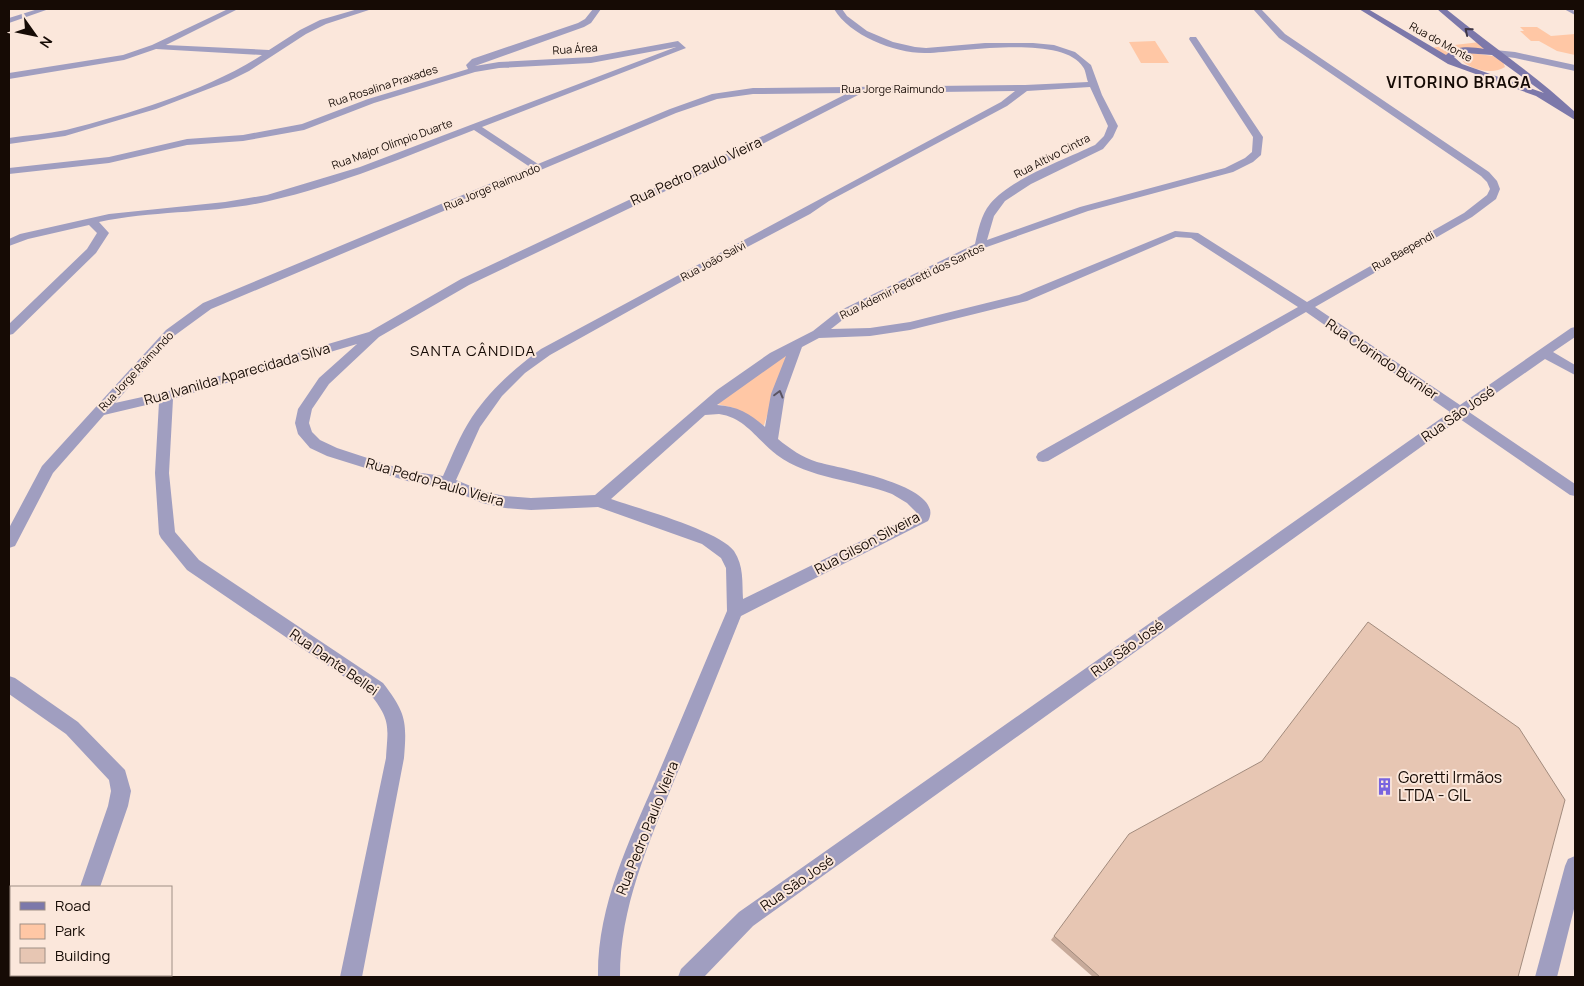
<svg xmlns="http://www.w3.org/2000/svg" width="1584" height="986" viewBox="0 0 1584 986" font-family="Manrope,sans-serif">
	<rect width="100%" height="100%" fill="#fbe7db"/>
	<!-- green -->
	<path fill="#ffc7a5" d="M1520,27H1537L1551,36L1575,34V55L1557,51L1539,41H1531L1520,31H1524Z
		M1155,41L1169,63H1141L1129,42Z
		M1480,42L1492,53L1476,50L1447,56L1429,48Z
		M1471,53L1493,56L1503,62L1505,67C1493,75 1468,70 1460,58L1465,54Z
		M782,355L787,356L764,425H761L734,408L717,404Z"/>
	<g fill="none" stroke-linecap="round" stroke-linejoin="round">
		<!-- street -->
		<path fill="#a09ec0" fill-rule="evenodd" d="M38,9H49L9,23V18Z
			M228,9H238L166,45L269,50L300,30L320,20L358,9H372L326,24L306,34L249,71L229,81L156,109L65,136L9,144V138C27,135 47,134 66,130C129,114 206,91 262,55L156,49L124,60L9,79V73L123,55L152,45Z
			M593,9H601L591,23L584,27L475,66L499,62L591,57L678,41L686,48L482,127L538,164L670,109L712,94L753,88L1025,85L1088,82C1086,77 1086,71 1083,67C1063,34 960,52 927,53C896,54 850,36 834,9H842L847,16L867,31L893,42L915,47L926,48L985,43H1033L1054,45L1075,52L1091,65L1102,95L1118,126L1113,137L1103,149L1031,184L1005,201L994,216L987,240L1080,207L1225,168L1245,158L1252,152L1253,137L1189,39L1190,37H1196L1263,137L1261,155L1253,162L1233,172L1088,211L984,248L845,318L831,329L870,328L910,322L1019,295L1175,231L1198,233L1307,302L1464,213L1487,195L1490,189L1487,182L1481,176L1279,38L1253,9H1261L1285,34L1489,172L1497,181L1500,189L1496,199L1472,217L1315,307L1460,405L1571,328L1575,327V337L1553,352L1575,365V375L1545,359L1469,412L1575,484V496L1570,495L1460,419L753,926L704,977H678L681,969L739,912L1450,412L1306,312L1048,461L1043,462L1038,461L1036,457L1038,453L1298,307L1191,238L1176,237L1027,301L910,330L870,336L819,338L802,347L785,394L778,439C790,449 802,457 817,462C838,468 948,486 928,521L741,616C719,671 697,726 674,781C648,845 620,907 620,977H598C597,906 629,842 656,779C680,723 703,667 727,611L726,568L721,558L702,544L598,507L531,510L505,508L482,503L445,487L407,481L327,456L310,448L298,434L295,423L298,409L319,378L357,344L173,399L169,473L175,532L199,560L383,683C406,713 407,721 404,758L362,977H340L386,758C388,726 391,721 371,695L187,570L161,538L159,534L155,473L159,402L104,415L53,473L15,546L9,548V528L42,466L166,330L203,303L530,167L474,130C407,156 340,185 269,201C214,214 155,210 99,222L109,233L96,253L13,334L9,335V324L87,249L97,233L89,225L28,239L9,246V239L20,234L109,214L225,202L267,195L360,167L676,47L591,63L499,68L475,72L374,103L304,130L243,141L187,145L109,163L9,174V168L109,157L187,139L243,135L302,124L368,99L468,69L466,65L472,59L578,23L585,19ZM1090,87L1108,126L1104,136L1095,145C1066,159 1010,179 990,204C981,215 978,231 975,244L837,312L813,331L770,353L717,390L595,495L531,498L505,496L485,492L456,480L480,427L502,396L525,373L550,355L690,277L810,214L829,201L1007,106L1027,91ZM1015,91L1001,102L541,349C515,368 491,389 472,417C460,435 452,456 443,476L407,471L337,448L320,440L312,432L309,423L312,409L329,384L379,337L469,285L743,154L862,93ZM848,93L735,150L461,279L369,332L165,392L115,403L174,336L211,309L676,113L717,99L753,94ZM786,356L771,394L765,427C751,414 737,406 717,405ZM719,414C746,418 757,440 777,455C809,479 856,480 892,494L907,503L916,512V514L743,599C742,582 744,566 734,551C720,531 637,508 611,499L705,415Z
			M1564,9H1573L1575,15Z
			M1495,50L1515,52L1575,65V71L1515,58L1492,55L1491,53Z
			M9,676L15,678L78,722L125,770L131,791L128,806L100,887H80L108,806L111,791L109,780L66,734L9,694Z
			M1575,856V905L1557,977H1535L1565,866L1568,859Z
			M46,975H68L67,977H45Z"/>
		<!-- secondary -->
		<path fill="#7c78aa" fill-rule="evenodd" d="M1359,9H1368L1446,55C1457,45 1471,47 1484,49L1437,9H1446C1489,44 1535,75 1575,112V120L1536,96L1448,64ZM1464,53L1492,55L1544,93L1462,64L1454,57Z"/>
	</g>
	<!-- wall -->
	<path fill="#c7aa9a" d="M1054,936L1518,977H1093L1051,940Z"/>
	<!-- building -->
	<path fill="#e7c6b3" stroke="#a28b7d" d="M1368,622L1519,728L1565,800L1518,977H1100L1054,936L1129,834L1262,761Z"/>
	<!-- one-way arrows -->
	<defs><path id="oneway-chevron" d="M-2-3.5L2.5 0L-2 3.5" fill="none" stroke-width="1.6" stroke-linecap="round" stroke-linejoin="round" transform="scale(1.25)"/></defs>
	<use stroke="#3f3747" href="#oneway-chevron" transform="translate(1468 31) rotate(-141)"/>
	<use stroke="#5b5462" href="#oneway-chevron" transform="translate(779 394) rotate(-75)"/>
	<!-- icons -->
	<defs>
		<symbol id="building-bare" viewBox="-9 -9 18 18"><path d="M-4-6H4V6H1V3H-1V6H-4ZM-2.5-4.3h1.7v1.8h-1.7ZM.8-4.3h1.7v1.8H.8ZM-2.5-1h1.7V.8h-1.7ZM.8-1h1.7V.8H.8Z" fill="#7964df" stroke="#fbe7db" stroke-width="2.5" paint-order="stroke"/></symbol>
	</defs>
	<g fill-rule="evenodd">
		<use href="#building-bare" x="1372" y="774" width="25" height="25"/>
	</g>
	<g text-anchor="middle" stroke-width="4" stroke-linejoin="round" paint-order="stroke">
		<!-- far-street labels -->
		<g font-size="11" fill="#160b05" stroke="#fbe7db">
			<text transform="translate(1441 42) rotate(29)" y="4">Rua do Monte</text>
			<text transform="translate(575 49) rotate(-4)" y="4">Rua Área</text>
			<text transform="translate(383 86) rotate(-18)" y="4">Rua Rosalina Praxades</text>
			<text x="893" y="93">Rua Jorge Raimundo</text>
			<text transform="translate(392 144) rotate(-20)" y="4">Rua Major Olímpio Duarte</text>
			<text transform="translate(1052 156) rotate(-27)" y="4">Rua Altivo Cintra</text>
			<text transform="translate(492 187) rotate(-23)" y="4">Rua Jorge Raimundo</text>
			<text transform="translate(1403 251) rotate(-29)" y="4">Rua Baependi</text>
			<text transform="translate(713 261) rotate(-28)" y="4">Rua João Salvi</text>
			<text transform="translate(912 281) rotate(-26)" y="4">Rua Ademir Pedretti dos Santos</text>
			<text transform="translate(136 371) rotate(-47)" y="4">Rua Jorge Raimundo</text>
		</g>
		<!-- street labels -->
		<g font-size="14" fill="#160b05" stroke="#fbe7db">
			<text transform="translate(696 171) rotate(-25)" y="5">Rua Pedro Paulo Vieira</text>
			<text transform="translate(1382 359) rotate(34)" y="5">Rua Clorindo Burnier</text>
			<text transform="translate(237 374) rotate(-16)" y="5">Rua Ivanilda Aparecidada Silva</text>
			<text transform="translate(1458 414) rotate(-35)" y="5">Rua São José</text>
			<text transform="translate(435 482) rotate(16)" y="5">Rua Pedro Paulo Vieira</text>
			<text transform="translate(867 543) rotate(-28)" y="5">Rua Gilson Silveira</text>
			<text transform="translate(1127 648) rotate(-36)" y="5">Rua São José</text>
			<text transform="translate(334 662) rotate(35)" y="5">Rua Dante Bellei</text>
			<text transform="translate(647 828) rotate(-68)" y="5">Rua Pedro Paulo Vieira</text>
			<text transform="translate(797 883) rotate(-35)" y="5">Rua São José</text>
		</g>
		<!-- neighbourhood labels -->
		<g font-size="15" letter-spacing="1" fill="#160b05" stroke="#fbe7db">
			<text x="473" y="356">SANTA CÂNDIDA</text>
		</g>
		<!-- far-district labels -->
		<g font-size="16" font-weight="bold" letter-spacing="1" fill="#160b05" stroke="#fbe7db">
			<text x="1459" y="88">VITORINO BRAGA</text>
		</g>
		<!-- near-poi labels -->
		<g font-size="16" fill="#160b05" stroke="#fbe7db" text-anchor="start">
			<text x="1398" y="783">Goretti Irmãos<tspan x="1398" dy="18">LTDA - GIL</tspan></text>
		</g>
	</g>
	<!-- border -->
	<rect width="1584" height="986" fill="none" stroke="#160b05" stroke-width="20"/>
	<!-- legend -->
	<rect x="10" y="886" width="162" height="90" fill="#fbe7db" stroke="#9f8f85"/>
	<rect x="20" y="902" width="25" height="8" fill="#7c78aa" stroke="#9f8f85"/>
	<text x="55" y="911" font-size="15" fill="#160b05">Road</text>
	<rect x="20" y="924" width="25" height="15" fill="#ffc7a5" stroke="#9f8f85"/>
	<text x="55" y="936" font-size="15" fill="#160b05">Park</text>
	<rect x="20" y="948" width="25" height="15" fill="#e7c6b3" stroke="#9f8f85"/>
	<text x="55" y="961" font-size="15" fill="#160b05">Building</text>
	<!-- north arrow -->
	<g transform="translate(35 35) rotate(123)" stroke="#fbe7db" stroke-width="4" paint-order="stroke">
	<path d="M0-4L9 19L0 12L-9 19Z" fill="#160b05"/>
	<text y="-8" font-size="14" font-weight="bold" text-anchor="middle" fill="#160b05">N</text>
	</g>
</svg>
